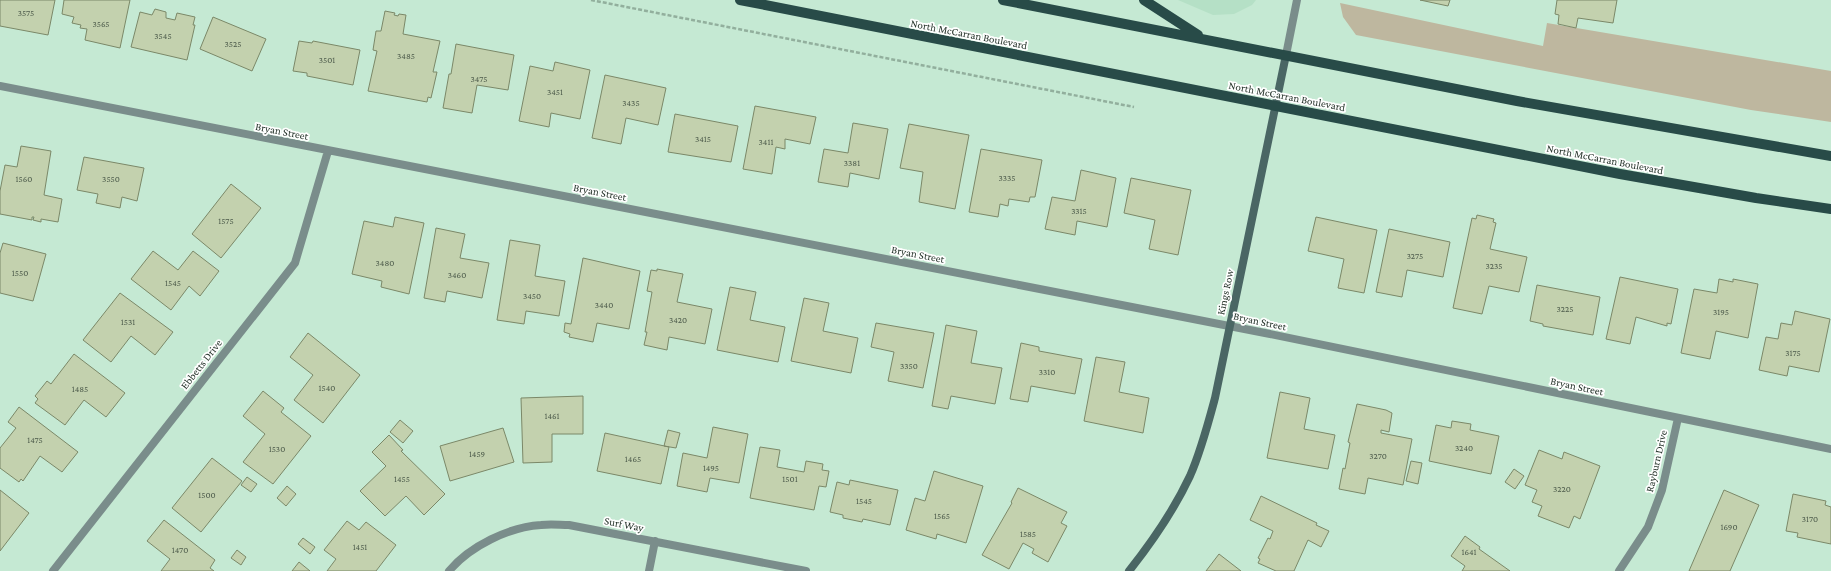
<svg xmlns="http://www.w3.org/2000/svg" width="1831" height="571" viewBox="0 0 1831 571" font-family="'Crimson Pro',serif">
	<rect width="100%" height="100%" fill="#c5e9d3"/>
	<!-- built -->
	<path fill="#b5e0c6" d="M1178,0H1256L1252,5L1234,14L1213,15Z"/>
	<!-- green -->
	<path fill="#beb79f" d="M1340,3L1543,46L1547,23L1831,71V122L1751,110L1356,35L1343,17Z"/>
	<!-- building -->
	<path fill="#c3d1ae" stroke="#7b8868" d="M0,0H55L48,35L0,26Z
		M64,0H130L120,48L85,40L87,29L80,28L81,25L72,23L74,17L62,14Z
		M1420,0H1450L1448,6Z
		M1557,0H1617L1613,23L1578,18L1576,28L1558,24L1559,15L1555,14Z
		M155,9L166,12V18L175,20L177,13L195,17L193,25H195L187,60L131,47L140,12L152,15Z
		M385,11L395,13L394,15L398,16L399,14L406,15L403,34L440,41L433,72H437L431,98L428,97L427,102L368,91L377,51L373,50L376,31H381Z
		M213,17L266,39L252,71L200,49Z
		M299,41L312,43L313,41L360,50L353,85L307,76V73L293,71Z
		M456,44L514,55L508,90L477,85L472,113L443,108L449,74H451Z
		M555,62L590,70L580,119L551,113L549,127L519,121L530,66L553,71Z
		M605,75L666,88L658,125L626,118L621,144L592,138Z
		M755,106L816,117L810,144L785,139V149L776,147L772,174L743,169Z
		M675,114L738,126L731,162L668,152Z
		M853,123L888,129L879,179L850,173L848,187L818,182L824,149L848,153Z
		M909,124L969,135L955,209L919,202L923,172L900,168Z
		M21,146L51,151L44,195L62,199L58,222L41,219V222L33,220L34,217H32V220L0,214V191L5,165L17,167Z
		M981,149L1042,160L1035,197H1030L1029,202L1009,199L1008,206L1000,204L998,217L969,212Z
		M84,157L144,168L137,201L122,197L120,208L96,203L98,194L77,190Z
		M1081,170L1116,178L1107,227L1077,221L1075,235L1045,229L1052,197L1075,201Z
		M1131,178L1191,190L1178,255L1149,249L1155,220L1124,213Z
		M231,184L261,208L221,258L192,234Z
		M1477,215L1494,219L1493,222L1496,223L1490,249L1527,257L1519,292L1489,286L1482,314L1453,308L1472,218L1476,219Z
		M395,217L424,223L409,294L381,287L382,281L352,274L364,221L393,227Z
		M1316,217L1377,230L1364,293L1338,288L1344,259L1308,251Z
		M436,228L465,234L460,258L489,263L482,298L447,291L445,302L424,298Z
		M1389,229L1450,242L1443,277L1407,270L1402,297L1376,292Z
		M510,240L540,245L535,276L565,281L559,316L526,311L524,324L497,320Z
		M3,243L46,254L33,301L0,293V253Z
		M153,251L178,270L193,251L219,271L200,296L189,286L171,310L131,279Z
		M583,258L640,271L629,329L597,323L593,342L569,337L570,334L564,332L565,323L571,324Z
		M657,269L683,274L677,302L712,309L705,344L669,337L667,350L644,345L647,332H645L652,292L647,291L651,270L657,271Z
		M1620,277L1678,289L1671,324L1667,323V326L1636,317L1630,344L1606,339Z
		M1719,279L1733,282V279L1758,284L1748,338L1716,331L1710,359L1681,353L1694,289L1717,293Z
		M1537,285L1600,297L1593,335L1543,326V324L1530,321Z
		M730,287L756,292L750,320L785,327L778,362L717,350Z
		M120,293L173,332L155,355L131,336L111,362L83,340Z
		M804,298L829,303L823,331L858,338L851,373L791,361Z
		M1795,311L1830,319L1819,372L1789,366L1787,376L1759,370L1766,337L1778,339L1781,323L1792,325Z
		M876,323L934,333L923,388L888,381L894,352L871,347Z
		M946,325L977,331L971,363L1002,368L995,404L951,396L948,409L932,406Z
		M308,333L360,375L323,423L294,400L313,375L290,357Z
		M1021,343L1039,347V351L1082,359L1075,394L1031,386L1028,402L1010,399Z
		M74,354L125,393L106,417L84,400L65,425L35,403L38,399L35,396L47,381L51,384Z
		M1096,357L1125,362L1119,392L1149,398L1143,433L1084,421Z
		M263,391L284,408L281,412L311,436L273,484L243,462L265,434L243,416Z
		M1280,392L1310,398L1304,429L1335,435L1328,469L1267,458Z
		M583,396V434H552V462L523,463L521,398Z
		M1357,404L1386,410L1392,413L1389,432L1381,430V433L1412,439L1403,485L1368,478L1365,494L1339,489L1343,468L1345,469L1350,443L1348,442Z
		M19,407L78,452L62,472L40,456L23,481L21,479L19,482L0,468V448L16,428L8,422Z
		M400,420L413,431L403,443L390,432Z
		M1452,421L1471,424L1470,430L1499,436L1491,474L1429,461L1436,425L1451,428Z
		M713,427L748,434L739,483L710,478L707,492L677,486L683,453L707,458Z
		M503,428L514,462L450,481L440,446Z
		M668,430L680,433L676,448L664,446Z
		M605,433L669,447L661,484L597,471Z
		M389,435L403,450L401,451L445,494L424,515L406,496L385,516L360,491L386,466L372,452Z
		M760,447L780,450L777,467L804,472L806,461L823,464L822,470L829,471L826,487L819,486L814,510L750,498Z
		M1539,450L1562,459L1564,452L1600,466L1580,519L1574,516L1569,528L1538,516L1542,506L1532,502L1537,490L1525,485Z
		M212,458L242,481L201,532L172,508Z
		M1411,461L1422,463L1418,484L1406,481Z
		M1514,469L1524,476L1515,489L1505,482Z
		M934,471L983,486L966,543L937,534L936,539L906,530L915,498L925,501Z
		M247,477L257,484L251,492L241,485Z
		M850,480L898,490L890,525L863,519L862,522L843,518V515L830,512L837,482L849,485Z
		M287,486L296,494L286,506L277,498Z
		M1018,488L1067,512L1061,523L1067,526L1048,562L1032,553L1034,549L1023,543L1009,569L982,555L1012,503L1011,502Z
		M0,490L29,513L0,551Z
		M1724,490L1759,505L1730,571H1689Z
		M1793,494L1826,501L1825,505L1831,507V544L1797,537L1798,533L1786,531Z
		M1261,496L1317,523L1316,525L1329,531L1321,547L1308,540L1294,571H1276L1258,563L1260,559L1258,558L1268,538L1270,539L1273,531L1250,520Z
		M164,520L215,560L210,568L214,571H161L170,559L147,541Z
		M347,521L359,530L366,522L396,545L376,571H327L336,559L324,550Z
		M1465,536L1480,547L1479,549L1510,571H1462L1465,566L1451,556Z
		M303,538L315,547L310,554L298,544Z
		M237,550L246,557L241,565L231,558Z
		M1219,554L1241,571H1206Z
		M299,562L310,571H292Z"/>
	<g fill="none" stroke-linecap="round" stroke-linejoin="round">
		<!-- path -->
		<path stroke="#92af9d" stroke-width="2.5" stroke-dasharray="4 2" stroke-linecap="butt" d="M591,0L1134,107"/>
		<!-- minor -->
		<path stroke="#7a8d8b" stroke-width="8" d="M1286,55L1297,0
			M0,86L1265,333L1831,449
			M53,571L295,263L328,151
			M449,571C470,546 509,527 541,525C551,524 560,525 569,525L806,571
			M649,571L655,541
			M1619,571L1648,527L1662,490L1678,418"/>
		<!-- secondary -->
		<path stroke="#4a6664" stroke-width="8" d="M1129,571C1152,542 1174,510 1190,476C1201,451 1208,424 1215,398L1286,55"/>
		<!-- primary -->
		<path stroke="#284b48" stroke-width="10" d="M740,0L1620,174L1756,198L1831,209
			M1003,0L1517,101L1831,156
			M1144,0L1198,35"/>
	</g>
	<g text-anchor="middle" stroke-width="3.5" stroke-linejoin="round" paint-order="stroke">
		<!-- number labels -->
		<g font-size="9" fill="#4e5c4c">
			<text x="26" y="16">3575</text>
			<text x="101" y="27">3565</text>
			<text x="163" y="39">3545</text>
			<text x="233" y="47">3525</text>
			<text x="406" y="59">3485</text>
			<text x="327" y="63">3501</text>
			<text x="479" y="82">3475</text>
			<text x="555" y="95">3451</text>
			<text x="631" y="106">3435</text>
			<text x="703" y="142">3415</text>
			<text x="766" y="145">3411</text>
			<text x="852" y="166">3381</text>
			<text x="1007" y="181">3335</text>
			<text x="24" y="182">1560</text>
			<text x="111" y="182">3550</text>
			<text x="1079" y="214">3315</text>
			<text x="226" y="224">1575</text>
			<text x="1415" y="259">3275</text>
			<text x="385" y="266">3480</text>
			<text x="1494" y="269">3235</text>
			<text x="20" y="276">1550</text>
			<text x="457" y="278">3460</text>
			<text x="173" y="286">1545</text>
			<text x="532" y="299">3450</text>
			<text x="604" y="308">3440</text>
			<text x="1565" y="312">3225</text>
			<text x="1721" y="315">3195</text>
			<text x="678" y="323">3420</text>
			<text x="128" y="325">1531</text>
			<text x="1793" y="356">3175</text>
			<text x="909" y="369">3350</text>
			<text x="1047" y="375">3310</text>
			<text x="327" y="391">1540</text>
			<text x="80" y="392">1485</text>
			<text x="552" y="419">1461</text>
			<text x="35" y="443">1475</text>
			<text x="1464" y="451">3240</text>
			<text x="277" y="452">1530</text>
			<text x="477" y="457">1459</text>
			<text x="1378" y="459">3270</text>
			<text x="633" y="462">1465</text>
			<text x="711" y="471">1495</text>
			<text x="402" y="482">1455</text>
			<text x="790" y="482">1501</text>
			<text x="1562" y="492">3220</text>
			<text x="207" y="498">1500</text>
			<text x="864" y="504">1545</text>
			<text x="942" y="519">1565</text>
			<text x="1810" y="522">3170</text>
			<text x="1729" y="530">1690</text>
			<text x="1028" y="537">1585</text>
			<text x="360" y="550">1451</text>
			<text x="180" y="553">1470</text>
			<text x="1469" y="555">1641</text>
		</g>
		<!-- street labels -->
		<g font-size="11" fill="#27352c" stroke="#fff">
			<text transform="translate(969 34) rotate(11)" y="4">North McCarran Boulevard</text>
			<text transform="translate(1287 96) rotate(11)" y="4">North McCarran Boulevard</text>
			<text transform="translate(282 131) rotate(11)" y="4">Bryan Street</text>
			<text transform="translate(1605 159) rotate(11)" y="4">North McCarran Boulevard</text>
			<text transform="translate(600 192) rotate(11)" y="4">Bryan Street</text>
			<text transform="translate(918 254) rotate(11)" y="4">Bryan Street</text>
			<text transform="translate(1225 292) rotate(-78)" y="4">Kings Row</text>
			<text transform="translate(1260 321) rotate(12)" y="4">Bryan Street</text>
			<text transform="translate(201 364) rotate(-52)" y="4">Ebbetts Drive</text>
			<text transform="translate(1577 386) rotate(12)" y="4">Bryan Street</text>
			<text transform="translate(1656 461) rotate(-77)" y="4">Rayburn Drive</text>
			<text transform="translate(624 524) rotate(11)" y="4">Surf Way</text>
		</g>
	</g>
</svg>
